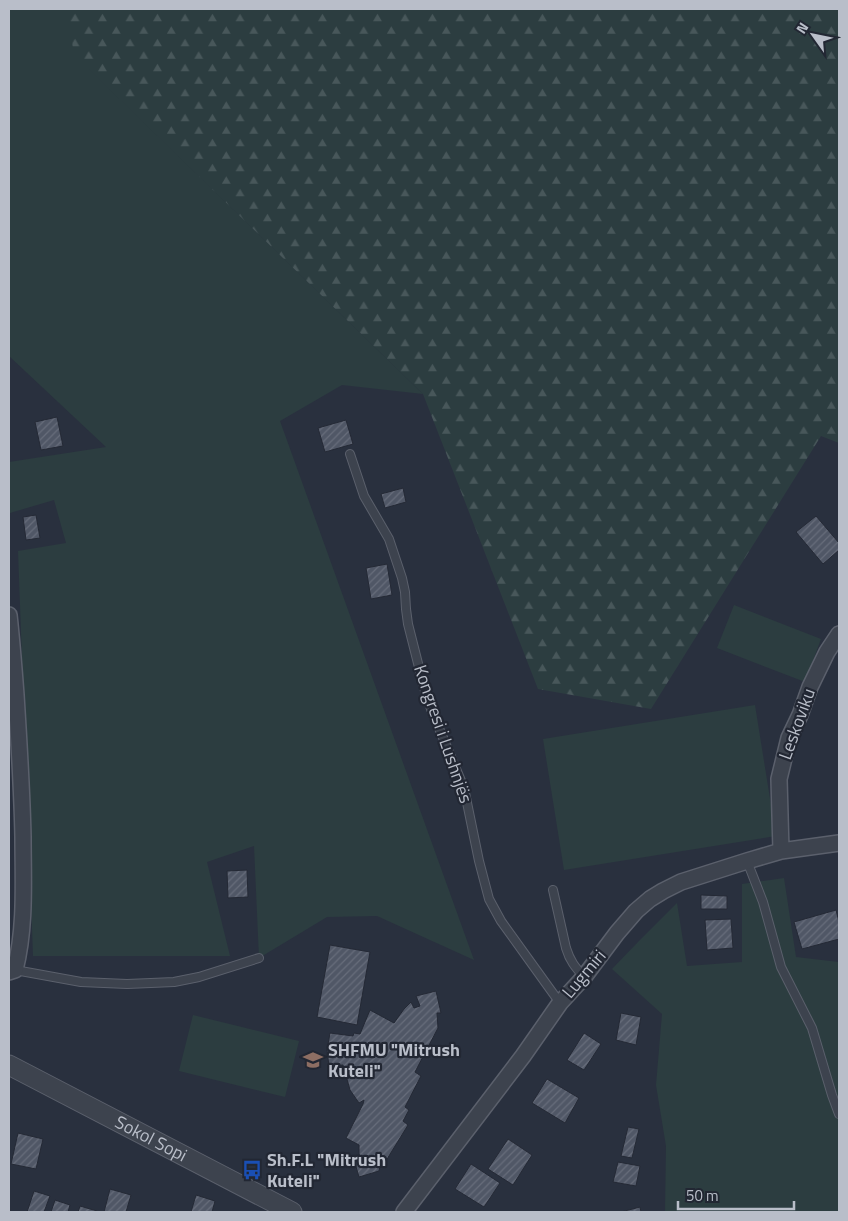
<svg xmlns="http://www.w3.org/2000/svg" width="848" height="1221" viewBox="0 0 848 1221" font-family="'Titillium Web',sans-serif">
	<defs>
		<pattern id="forest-firs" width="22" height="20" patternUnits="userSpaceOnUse" patternTransform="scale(1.25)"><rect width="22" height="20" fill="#2c3d40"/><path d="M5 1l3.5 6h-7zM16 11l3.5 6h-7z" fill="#48575a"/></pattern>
		<pattern id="building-hatch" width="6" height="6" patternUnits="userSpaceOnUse" patternTransform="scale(1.25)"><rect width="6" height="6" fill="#505766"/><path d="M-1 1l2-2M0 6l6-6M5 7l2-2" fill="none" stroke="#676d7b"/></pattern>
	</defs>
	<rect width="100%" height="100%" fill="#29303e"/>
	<!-- grass -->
	<path fill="#2c3d40" d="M9,9H74L85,65L423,394L342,385L280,421L474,960L377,916L327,917L259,958L254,846L207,862L230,956H33L18,551L66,543L54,500L10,513L9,495V462L106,447L9,356Z
		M734,605L821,639L805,682L717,648Z
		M755,705L776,836L564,870L543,739Z
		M784,878L796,957L839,962V1212H665L666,1146L656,1085L662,1014L612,969L638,942L677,903L687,966L742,962V884Z
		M193,1015L299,1041L285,1097L179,1071Z"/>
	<!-- forest -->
	<path fill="url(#forest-firs)" d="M67,9H839V443L821,436L651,709L538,689L423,394L74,55Z"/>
	<!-- building -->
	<path fill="url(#building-hatch)" stroke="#242935" d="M57,417L63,446L41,450L35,422Z
		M346,420L353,444L325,452L318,428Z
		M403,488L406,502L385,508L381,494Z
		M36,515L40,538L26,540L23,517Z
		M816,516L839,543V550L823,564L796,532Z
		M387,564L392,595L371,599L366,568Z
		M247,870L248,897L228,898L227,871Z
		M701,895L727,896V909H701Z
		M836,910L839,922V939L802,949L794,922Z
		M731,919L733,948L707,950L705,920Z
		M330,945L370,952L357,1025L317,1017Z
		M436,991L441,1013H437L438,1028L415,1072L421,1076L405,1107L409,1110L403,1121L408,1125L384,1164L380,1166L379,1171L359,1177L354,1160L361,1158L359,1154V1145L346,1138L363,1104L364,1100L359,1103L350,1090L343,1065L329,1066L327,1050L330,1033L353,1036L354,1033L360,1034L370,1010L394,1023L404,1009L411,1002L414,1008L420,1006L416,996Z
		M621,1013L641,1017L636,1045L616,1040Z
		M584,1033L601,1044L584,1070L567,1060Z
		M547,1079L579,1098L565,1123L532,1103Z
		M628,1127L639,1129L632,1158L621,1156Z
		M18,1133L43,1139L36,1169L11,1164Z
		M508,1139L532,1155L513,1185L488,1169Z
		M618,1162L640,1166L636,1186L613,1182Z
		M471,1164L500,1183L484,1207L455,1189Z
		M110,1189L131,1195L126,1212H104Z
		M34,1191L50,1196L44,1212H27Z
		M196,1195L215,1201L212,1212H191Z
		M55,1200L70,1205L68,1212H51Z
		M80,1206L97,1211V1212H78Z
		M640,1207L641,1212H621Z"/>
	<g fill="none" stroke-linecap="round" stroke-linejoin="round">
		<defs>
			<path id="service" d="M350,454L364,496L389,539L402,578L405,592L406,609L408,624L425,691L431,709L464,788L479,861L489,899L501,921L560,1003
				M747,861L763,902L781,967L812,1028L832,1095L839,1114
				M553,890L566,948C570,961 575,967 584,977
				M15,970L81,982L127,984L151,983L174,982L199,977L259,958"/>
			<path id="minor" d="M9,615C12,642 14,668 16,695C19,742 22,789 23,837C23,881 26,926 15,970L9,972
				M781,851L779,779L789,738L800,715L810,687L827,652L839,634
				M404,1212L523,1056L560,1003L584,977L617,933L636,911L650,899L663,891L681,882L747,861L781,851L839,843"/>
			<g id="tertiary">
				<path id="s1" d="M9,1065L292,1212"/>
			</g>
		</defs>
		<!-- service casing -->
		<use href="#service" stroke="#5b606c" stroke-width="10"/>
		<!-- minor casing -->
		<use href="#minor" stroke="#5b606c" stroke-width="18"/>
		<!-- tertiary casing -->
		<use href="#tertiary" stroke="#5b606c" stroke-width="21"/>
		<!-- service -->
		<use href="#service" stroke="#3d434e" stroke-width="8"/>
		<!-- minor -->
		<use href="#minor" stroke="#3d434e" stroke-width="15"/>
		<!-- tertiary -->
		<use href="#tertiary" stroke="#3d434e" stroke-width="19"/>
	</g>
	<!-- icons -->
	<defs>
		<symbol id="school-bare" viewBox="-9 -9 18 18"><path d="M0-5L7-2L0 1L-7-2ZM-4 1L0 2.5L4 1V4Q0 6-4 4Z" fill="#8d6e63" stroke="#222733" stroke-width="2.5" paint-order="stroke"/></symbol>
		<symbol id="bus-bare" viewBox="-9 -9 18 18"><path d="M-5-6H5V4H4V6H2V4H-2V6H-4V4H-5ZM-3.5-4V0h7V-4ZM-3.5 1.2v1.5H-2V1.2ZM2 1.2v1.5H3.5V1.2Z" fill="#1a4fb4" stroke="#222733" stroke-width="2.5" paint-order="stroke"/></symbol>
	</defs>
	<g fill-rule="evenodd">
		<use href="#school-bare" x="299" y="1046" width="28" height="28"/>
		<use href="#bus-bare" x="238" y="1156" width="28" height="28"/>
	</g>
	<g text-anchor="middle" stroke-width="4.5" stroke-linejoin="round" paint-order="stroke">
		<!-- street labels -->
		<g font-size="18" fill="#b9bec9" stroke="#222733">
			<text transform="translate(797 724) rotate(-70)" y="6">Leskoviku</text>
			<text transform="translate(443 734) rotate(71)" y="6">Kongresi i Lushnjës</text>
			<text transform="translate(584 974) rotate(-50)" y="6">Lugmiri</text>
			<text dy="6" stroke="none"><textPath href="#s1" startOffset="160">Sokol Sopi</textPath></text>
		</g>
		<!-- poi labels -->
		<g font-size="18" font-weight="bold" fill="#b9bec9" stroke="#222733" text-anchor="start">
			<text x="328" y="1056">SHFMU "Mitrush<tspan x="328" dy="21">Kuteli"</tspan></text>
			<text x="267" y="1166">Sh.F.L "Mitrush<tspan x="267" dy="21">Kuteli"</tspan></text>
		</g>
	</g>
	<!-- border -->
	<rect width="848" height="1221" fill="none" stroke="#b9bec9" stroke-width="20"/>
	<!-- north arrow -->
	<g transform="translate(813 35) rotate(303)" stroke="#222733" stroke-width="4" paint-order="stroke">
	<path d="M0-4L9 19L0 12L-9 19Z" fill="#b9bec9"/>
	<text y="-8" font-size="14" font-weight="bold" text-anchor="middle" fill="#b9bec9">N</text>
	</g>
	<!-- scale -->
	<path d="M678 1201v8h116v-8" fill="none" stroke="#b9bec9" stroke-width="2.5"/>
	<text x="686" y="1201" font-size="15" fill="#b9bec9" stroke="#222733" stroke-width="4" paint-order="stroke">50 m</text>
</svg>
